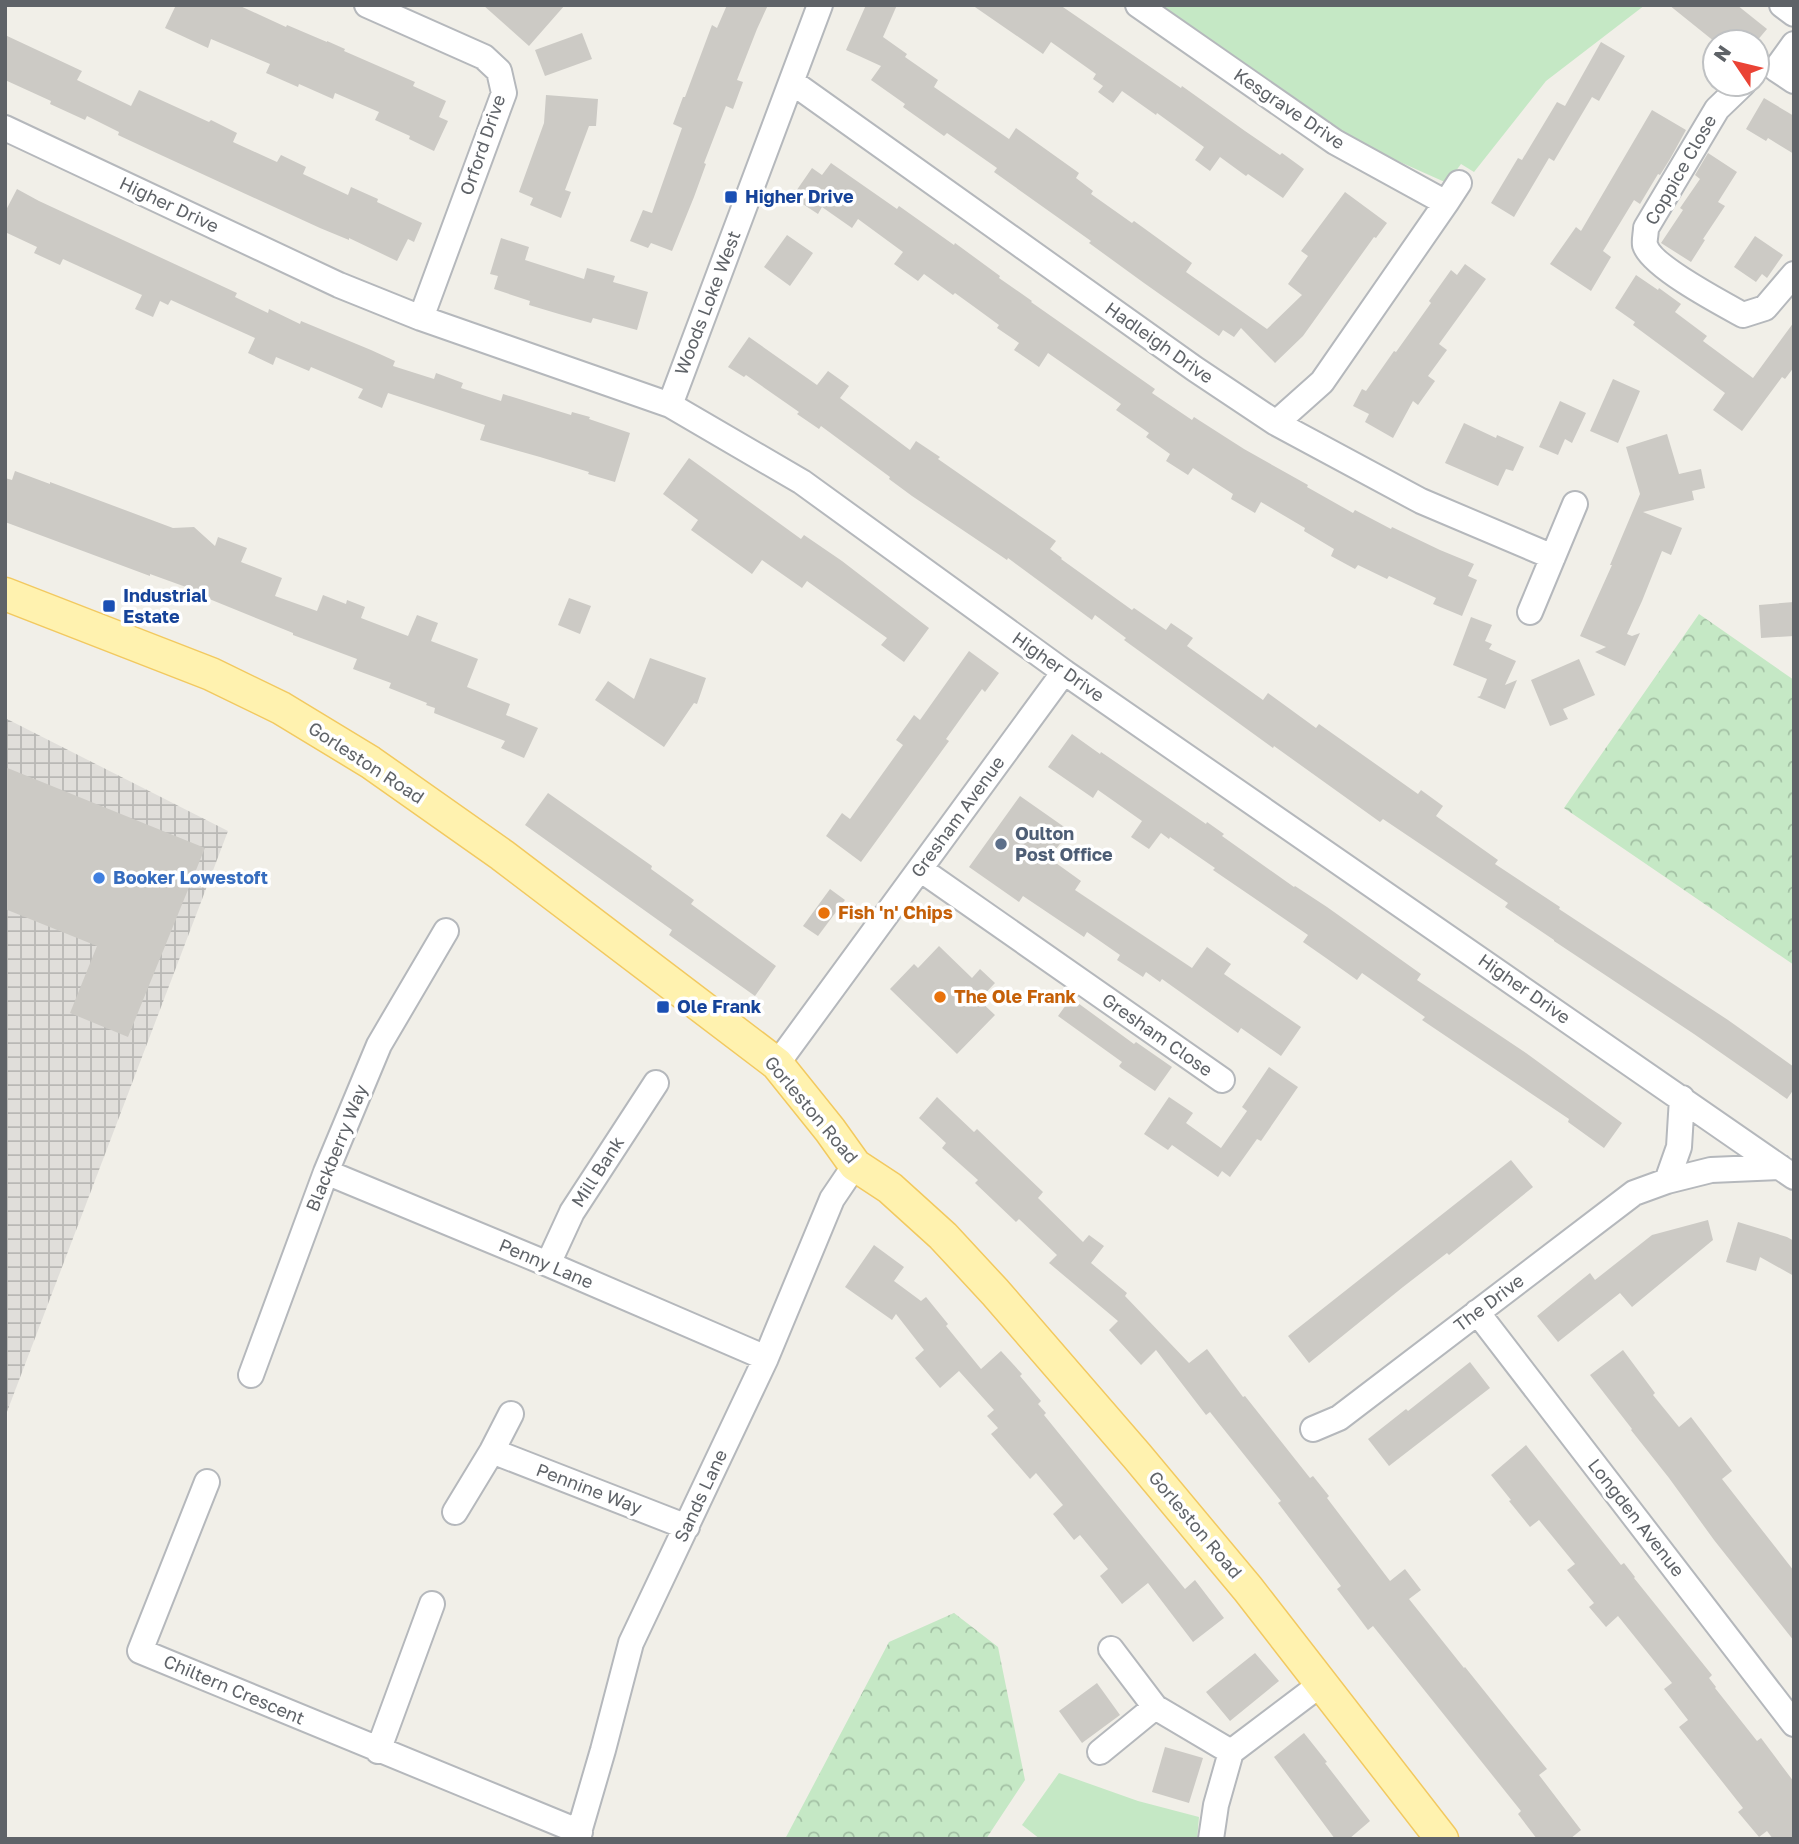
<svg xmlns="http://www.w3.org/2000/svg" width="1799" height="1844" viewBox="0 0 1799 1844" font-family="'Golos Text',sans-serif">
	<defs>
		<pattern id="industrial-grid" width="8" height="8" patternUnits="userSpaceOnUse" patternTransform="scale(1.75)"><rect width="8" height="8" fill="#e0deda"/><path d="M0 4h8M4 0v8" fill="none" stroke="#b9b8b5"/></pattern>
		<pattern id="forest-crowns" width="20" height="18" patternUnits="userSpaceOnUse" patternTransform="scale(1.75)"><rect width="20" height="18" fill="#c5e8c5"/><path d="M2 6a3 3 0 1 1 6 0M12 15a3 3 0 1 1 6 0" fill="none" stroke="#a3c0a4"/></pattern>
	</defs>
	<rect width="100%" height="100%" fill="#f1efe8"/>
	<!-- industrial -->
	<path fill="url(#industrial-grid)" d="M5,718L228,831L5,1417Z"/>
	<!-- forest -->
	<path fill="url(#forest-crowns)" d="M1699,614L1794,680V965L1564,808Z
		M954,1613L998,1647L1025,1780L986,1839H785L889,1642Z"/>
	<!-- park -->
	<path fill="#c5e8c5" d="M1158,5H1645L1546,81L1474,172L1461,164L1447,183L1344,137Z
		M1059,1773L1138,1801L1199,1817L1197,1839H1040L1022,1825Z"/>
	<!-- building -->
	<path fill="#cccac5" d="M176,5H238L286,27L287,25L327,42V41L345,49L344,51L415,82L413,86L446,101L439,117L448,121L434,151L409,139L410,136L375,120L379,112L335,93L333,99L299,84L298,87L266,73L270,64L211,39L208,48L165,28Z
		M483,5H565L529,46Z
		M727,5H768L757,29L737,80L743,82L733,109L726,106L704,163L706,164L694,197L672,251L651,243L648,248L630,241L643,210L652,213L682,128L673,124L683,97H685L712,25L717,28Z
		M866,5H897L883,37L907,54L905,57L938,80L934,87L1009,139L1016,128L1079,173L1076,178L1093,191L1091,194L1132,223L1134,221L1192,263L1186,272L1267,329L1302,295L1288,284L1308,256L1301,251L1345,192L1387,223L1376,238L1374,237L1303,336L1275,363L1241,328L1234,337L1223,330L1219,336L1144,283L1089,243L1091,241L994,172L997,168L947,133L944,136L903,107L905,104L871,80L881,66L846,50Z
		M972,5H1060L1181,88L1182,86L1245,131L1280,155L1282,153L1304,169L1283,198L1248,174L1246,176L1220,157L1210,171L1195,160L1204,147L1157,113L1156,115L1122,91L1113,103L1098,92L1103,86L1093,79L1096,74L1051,42L1043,54Z
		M1669,5H1737L1767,29L1756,42H1715Z
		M582,33L592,59L545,76L535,50Z
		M5,35L82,71L77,80L131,106L139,90L209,122L211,120L237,133L233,142L277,162L281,155L306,167L303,174L348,195L351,187L378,199L377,202L422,223L414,242L408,239L397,261L349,238V240L320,228L150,150L118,135L119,132L87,116L85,120L50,104L51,101L5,80Z
		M1601,42L1625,56L1599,101L1592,97L1554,161L1549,158L1514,217L1491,203L1518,158L1522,160L1557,102L1565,106Z
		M546,95L598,99L596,126H589L565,190L571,192L561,218L530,205L533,198L519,192L544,123Z
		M1764,98L1794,116V154L1768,138L1766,141L1746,129Z
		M1652,110L1686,130L1670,159L1660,175L1658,174L1640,204L1634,200L1603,251L1611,257L1591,291L1550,264L1576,227L1581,231Z
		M1708,153L1737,172L1718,202L1725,206L1703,239L1705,240L1691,262L1661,243L1683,210L1680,208L1700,179L1695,175Z
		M831,163L897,209L899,206L954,245L955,243L1000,276L999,278L1032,301L1031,302L1155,389L1152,393L1192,420L1194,417L1244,449L1308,485L1307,487L1353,513L1355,510L1391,529L1392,527L1440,550L1474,564L1468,576L1477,580L1462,616L1433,604L1436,598L1389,576L1387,579L1358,565L1355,569L1331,556L1334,549L1304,531L1305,528L1261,502L1255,513L1231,499L1233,494L1193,468L1188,475L1166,461L1170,454L1146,437L1149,433L1116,410L1121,404L1048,353L1039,367L1014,350L1019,343L997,328L999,325L973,306L955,293L953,295L924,274L918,281L894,264L903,252L858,219L852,228L822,207L818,214L792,197L812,168L822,175Z
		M17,189L39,201L237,293L235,297L268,313L269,309L300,324L301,321L371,350L395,361L393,366L434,379L436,373L463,383L461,388L501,401L503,394L571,415L572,412L590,417L589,419L630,433L615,482L588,474L589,472L540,457L480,440L485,425L388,393L382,408L358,398L363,389L311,367L309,371L276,357L273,365L248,353L255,338L171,300L168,305L160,301L153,317L135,309L142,295L63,259L60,265L34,253L37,247L5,232V212Z
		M787,235L813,253L790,286L764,267Z
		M1755,236L1783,255L1767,278L1762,274L1756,282L1734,267Z
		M501,238L529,247L525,260L584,279L587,268L615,276L613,282L648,292L637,330L593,318L591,323L559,314L529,305L530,301L494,289L498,276L490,274Z
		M1465,264L1486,279L1439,344L1447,350L1428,376L1435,381L1418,405L1413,401L1393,438L1365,422L1369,414L1353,406L1362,389L1366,391L1394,351L1396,352L1431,303L1429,301L1451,270L1457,275Z
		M1636,275L1658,290L1659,288L1681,304L1675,312L1707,336L1703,341L1753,378L1794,322V367L1785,379L1782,377L1742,431L1713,410L1725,393L1633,325L1635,322L1615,308Z
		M749,337L817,385L828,371L849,386L840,398L910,450L916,441L940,457L938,459L1056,541L1050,549L1062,558L1061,559L1132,610L1134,608L1166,630L1171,623L1193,638L1187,646L1263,700L1268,693L1316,728L1319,724L1418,794L1421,790L1443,806L1436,816L1498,860L1495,864L1560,907L1559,909L1728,1020L1794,1067V1089L1787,1099L1694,1034L1554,941V940L1505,907L1508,903L1383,819L1380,822L1274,746L1273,748L1124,640L1126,638L1095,615L1092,620L1008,558L1007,560L976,539L912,496L889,479L890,477L821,426L819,429L797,414L799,412L746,375L744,377L728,367Z
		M1613,379L1640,391L1618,443L1590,431Z
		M1560,401L1586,413L1572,443L1565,439L1558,455L1539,447Z
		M1464,423L1496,438L1497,435L1524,447L1513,471L1506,469L1498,486L1445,463Z
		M1667,434L1679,474L1701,469L1705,488L1692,491L1694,500L1643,512L1682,528L1671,555L1662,551L1642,601L1627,634L1632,636L1640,633L1625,666L1595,652L1606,647L1580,636L1612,565H1610L1640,494L1626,447Z
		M689,458L801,539L804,535L842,561L929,628L904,662L881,645L887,638L807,581L802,588L762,560L752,574L691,530L698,520L663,494Z
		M15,471L50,484V482L173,528L194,527L215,546L218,537L247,548L241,562L282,578L275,596L317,611L323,595L346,604L347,600L365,607L361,618L408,636L417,615L438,623L431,641L478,659L467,687L510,704L506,715L538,728L524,758L501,748L505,741L434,713L435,708L426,705L427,703L389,688L391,683L353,669L357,659L293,635V633L197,594V591L150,574V576L5,522V478L12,480Z
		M569,598L591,606L580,634L558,625Z
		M1794,602V636L1761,638L1759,605Z
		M1471,617L1492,625L1485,641L1492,644L1489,649L1516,661L1505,685L1517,680L1505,709L1477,697L1480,696L1487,679L1453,665Z
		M969,651L999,673L985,692L982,689L966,711L946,739L949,741L861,862L826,836L842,813L850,819L903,745L896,740L914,715L920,720Z
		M650,658L706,678L697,704L694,703L664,747L595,700L608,681L634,699Z
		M1579,659L1595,695L1563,709L1568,719L1550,726L1531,680Z
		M1072,734L1100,754L1101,752L1206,824L1207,822L1224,834L1222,836L1294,887L1295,886L1327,907L1421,974L1417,980L1526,1053L1622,1123L1604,1148L1568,1122L1569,1119L1422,1020L1425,1017L1362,973L1357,980L1326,958L1303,942L1308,935L1213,870L1215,868L1170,837L1169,839L1161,833L1149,849L1131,837L1142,821L1098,790L1093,798L1048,767Z
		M5,767L205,848L128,1037L70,1013L97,946L5,909Z
		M548,793L652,866L651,869L694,900L691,904L776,966L755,996L669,935L672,930L525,825Z
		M1020,796L1070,831L1049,858L1081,881L1075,890L1192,968L1207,947L1231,964L1224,974L1301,1027L1281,1056L1241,1028L1238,1033L1162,979L1160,982L1146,972L1143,977L1117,960L1120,955L1087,932L1084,937L1023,896L1019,902L969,867Z
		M830,889L845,900L818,936L803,926Z
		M939,946L972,978L980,969L995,983L979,1000L995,1015L957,1054L890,989L914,964L918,968Z
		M1071,998L1134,1044L1136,1042L1172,1067L1155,1091L1121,1068L1119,1066L1122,1062L1058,1016Z
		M1269,1067L1298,1087L1261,1141L1257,1139L1230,1177L1222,1171L1218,1177L1172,1145L1168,1150L1144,1134L1169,1097L1193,1113L1186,1123L1221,1148L1247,1111L1242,1107Z
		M937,1097L974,1132L977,1129L1043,1192L1038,1198L1083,1242L1089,1235L1104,1246L1091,1263L1127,1293L1125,1296L1189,1363L1207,1349L1243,1397L1245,1396L1310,1478L1313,1476L1329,1496L1327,1498L1390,1581L1405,1569L1421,1590L1409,1599L1464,1668L1465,1667L1547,1769L1539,1775L1581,1830L1570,1839H1537L1518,1814L1521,1811L1373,1626L1368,1630L1353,1610L1337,1589L1341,1586L1278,1503L1281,1501L1210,1412L1206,1415L1156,1350L1141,1365L1109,1330L1118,1321L1049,1263L1057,1255L1019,1219L1016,1222L975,1183L978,1180L942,1148L946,1143L919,1118Z
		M1511,1160L1533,1187L1449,1255L1447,1253L1403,1287L1309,1363L1288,1336Z
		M1708,1220L1713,1240L1632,1307L1620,1293L1558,1342L1537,1316L1590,1273L1595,1280L1652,1235Z
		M1738,1222L1787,1237L1794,1241V1276L1760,1257L1756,1271L1726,1262Z
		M874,1245L904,1267L894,1281L921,1301L926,1297L948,1324L946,1326L981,1369L1001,1351L1022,1374L1020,1376L1041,1401L1038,1404L1046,1413L1044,1415L1185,1589L1195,1580L1224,1618L1193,1642L1148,1583L1122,1604L1100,1576L1108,1569L1080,1535L1074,1540L1053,1514L1063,1505L1036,1473L1030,1479L991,1434L998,1428L987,1416L994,1410L959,1371L940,1388L915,1358L924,1350L896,1314L892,1320L845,1287Z
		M1623,1350L1655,1393L1653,1395L1679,1427L1691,1417L1707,1438L1732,1471L1722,1479L1794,1571V1641L1714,1540L1669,1478L1631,1430L1632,1429L1590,1375Z
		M1470,1362L1490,1388L1389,1466L1368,1439L1406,1409L1408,1411Z
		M1526,1445L1621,1565L1624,1563L1635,1577L1634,1578L1712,1675L1709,1678L1716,1687L1715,1688L1757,1741L1761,1738L1794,1782V1839H1773L1767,1831L1759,1837L1738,1812L1743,1808L1679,1727L1688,1720L1664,1689L1672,1683L1618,1616L1606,1627L1589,1607L1594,1603L1567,1570L1575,1564L1539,1520L1530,1527L1509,1501L1511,1500L1491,1475Z
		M1255,1653L1279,1681L1230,1721L1206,1692Z
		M1097,1683L1120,1715L1082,1743L1059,1711Z
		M1304,1733L1327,1762L1325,1763L1370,1821L1349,1839H1335L1274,1757Z
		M1165,1747L1203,1758L1189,1803L1152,1792Z"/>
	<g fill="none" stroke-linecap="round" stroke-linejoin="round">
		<defs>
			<path id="minor" d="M367,5L484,57L499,71L504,93L421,318
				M1138,5L1335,142L1446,203L1322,382L1276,423
				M1782,5L1794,14
				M1794,44L1776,69L1794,81
				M792,82L1195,369L1276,423L1421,501L1553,557
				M1743,84L1717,109L1646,228C1646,233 1644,241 1645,245C1651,266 1723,304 1743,315L1765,308L1794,274
				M5,128L339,285L421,318L670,405L802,482L1064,672L1794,1177
				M1446,203L1459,183
				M670,405L820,5
				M1530,612L1575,504
				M920,869L1222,1080
				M777,1064L1064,672
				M326,1172L548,1264L766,1358
				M1667,1181L1679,1147L1682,1098
				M548,1264L572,1212L656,1083
				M1477,1312L1794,1724
				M251,1375L326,1172L379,1045L446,931
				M1313,1429L1339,1418L1634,1193L1667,1181L1711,1170L1780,1167
				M492,1451L687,1527
				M207,1482L140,1651L580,1832
				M455,1512L492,1451L511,1414
				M1111,1649L1155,1707L1231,1752
				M378,1751L432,1604
				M1100,1752L1155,1707
				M577,1839L603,1750L631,1643L766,1358L832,1199L855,1165
				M1211,1839L1216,1805L1231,1752L1321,1684"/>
			<path id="major" d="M5,594L211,674L281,708L370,762L502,855L777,1064L830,1130L855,1165L890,1188L943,1236L995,1292L1137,1456L1248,1589L1442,1839"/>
		</defs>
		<!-- minor casing -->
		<use href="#minor" stroke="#b5b8bc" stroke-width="28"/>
		<!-- major casing -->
		<use href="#major" stroke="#f2c960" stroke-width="35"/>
		<!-- minor -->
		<use href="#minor" stroke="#fff" stroke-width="24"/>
		<!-- major -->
		<use href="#major" stroke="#fff2af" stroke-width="32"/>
	</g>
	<!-- markers -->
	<g fill="#1a4fb4" stroke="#fff" stroke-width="2.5">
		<rect x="724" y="190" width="14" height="14" rx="3.5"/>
		<rect x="102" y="599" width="14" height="14" rx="3.5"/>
		<rect x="656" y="1000" width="14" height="14" rx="3.5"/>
	</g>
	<circle fill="#5c6f8a" stroke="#fff" stroke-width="2.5" cx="1001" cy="844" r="7"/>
	<circle fill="#3f7fe0" stroke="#fff" stroke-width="2.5" cx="99" cy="878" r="7"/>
	<g fill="#e8710a" stroke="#fff" stroke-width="2.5">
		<circle cx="824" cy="913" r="7"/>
		<circle cx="940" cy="997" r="7"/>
	</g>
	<g text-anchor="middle" stroke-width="7" stroke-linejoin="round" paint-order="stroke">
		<!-- street labels -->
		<g font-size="18" fill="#5f6368" stroke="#fff">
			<text transform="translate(1289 109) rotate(34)" y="6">Kesgrave Drive</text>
			<text transform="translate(483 145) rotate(-71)" y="6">Orford Drive</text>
			<text transform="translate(1681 170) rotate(-60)" y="6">Coppice Close</text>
			<text transform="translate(169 205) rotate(25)" y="6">Higher Drive</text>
			<text transform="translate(708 303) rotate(-69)" y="6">Woods Loke West</text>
			<text transform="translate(1159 343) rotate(35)" y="6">Hadleigh Drive</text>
			<text transform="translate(1058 667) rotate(35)" y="6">Higher Drive</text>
			<text transform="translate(366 763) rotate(33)" y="6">Gorleston Road</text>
			<text transform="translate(958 817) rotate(-54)" y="6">Gresham Avenue</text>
			<text transform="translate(1524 989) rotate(35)" y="6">Higher Drive</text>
			<text transform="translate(1157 1035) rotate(35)" y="6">Gresham Close</text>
			<text transform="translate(811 1110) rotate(50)" y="6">Gorleston Road</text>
			<text transform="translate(337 1148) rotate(-68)" y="6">Blackberry Way</text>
			<text transform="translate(598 1172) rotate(-57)" y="6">Mill Bank</text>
			<text transform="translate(546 1264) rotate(23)" y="6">Penny Lane</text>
			<text transform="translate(1489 1303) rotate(-37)" y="6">The Drive</text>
			<text transform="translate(589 1489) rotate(21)" y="6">Pennine Way</text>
			<text transform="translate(701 1496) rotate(-65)" y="6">Sands Lane</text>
			<text transform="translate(1636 1518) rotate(52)" y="6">Longden Avenue</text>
			<text transform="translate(1195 1525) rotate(50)" y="6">Gorleston Road</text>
			<text transform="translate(234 1690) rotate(23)" y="6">Chiltern Crescent</text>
		</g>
		<!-- transit labels -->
		<g font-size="18" font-weight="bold" fill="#164399" stroke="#fff" text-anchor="start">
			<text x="745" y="203">Higher Drive</text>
			<text x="123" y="602">Industrial<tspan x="123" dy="21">Estate</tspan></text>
			<text x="677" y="1013">Ole Frank</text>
		</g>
		<!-- service labels -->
		<g font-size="18" font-weight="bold" fill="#4e5e75" stroke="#fff" text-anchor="start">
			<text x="1015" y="840">Oulton<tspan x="1015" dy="21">Post Office</tspan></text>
		</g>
		<!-- shop labels -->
		<g font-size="18" font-weight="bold" fill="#366cbe" stroke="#fff" text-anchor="start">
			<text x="113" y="884">Booker Lowestoft</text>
		</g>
		<!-- food labels -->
		<g font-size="18" font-weight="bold" fill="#c56008" stroke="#fff" text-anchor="start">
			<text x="838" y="919">Fish 'n' Chips</text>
			<text x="954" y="1003">The Ole Frank</text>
		</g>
	</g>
	<!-- border -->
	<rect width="1799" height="1844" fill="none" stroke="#5f6368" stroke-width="14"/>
	<!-- north arrow -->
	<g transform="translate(1736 63) rotate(305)"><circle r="33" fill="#ffffff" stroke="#bfc1c3" stroke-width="2"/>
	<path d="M0-5L12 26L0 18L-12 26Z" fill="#ea4335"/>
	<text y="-10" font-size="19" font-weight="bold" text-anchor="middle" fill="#5f6368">N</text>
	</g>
</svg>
